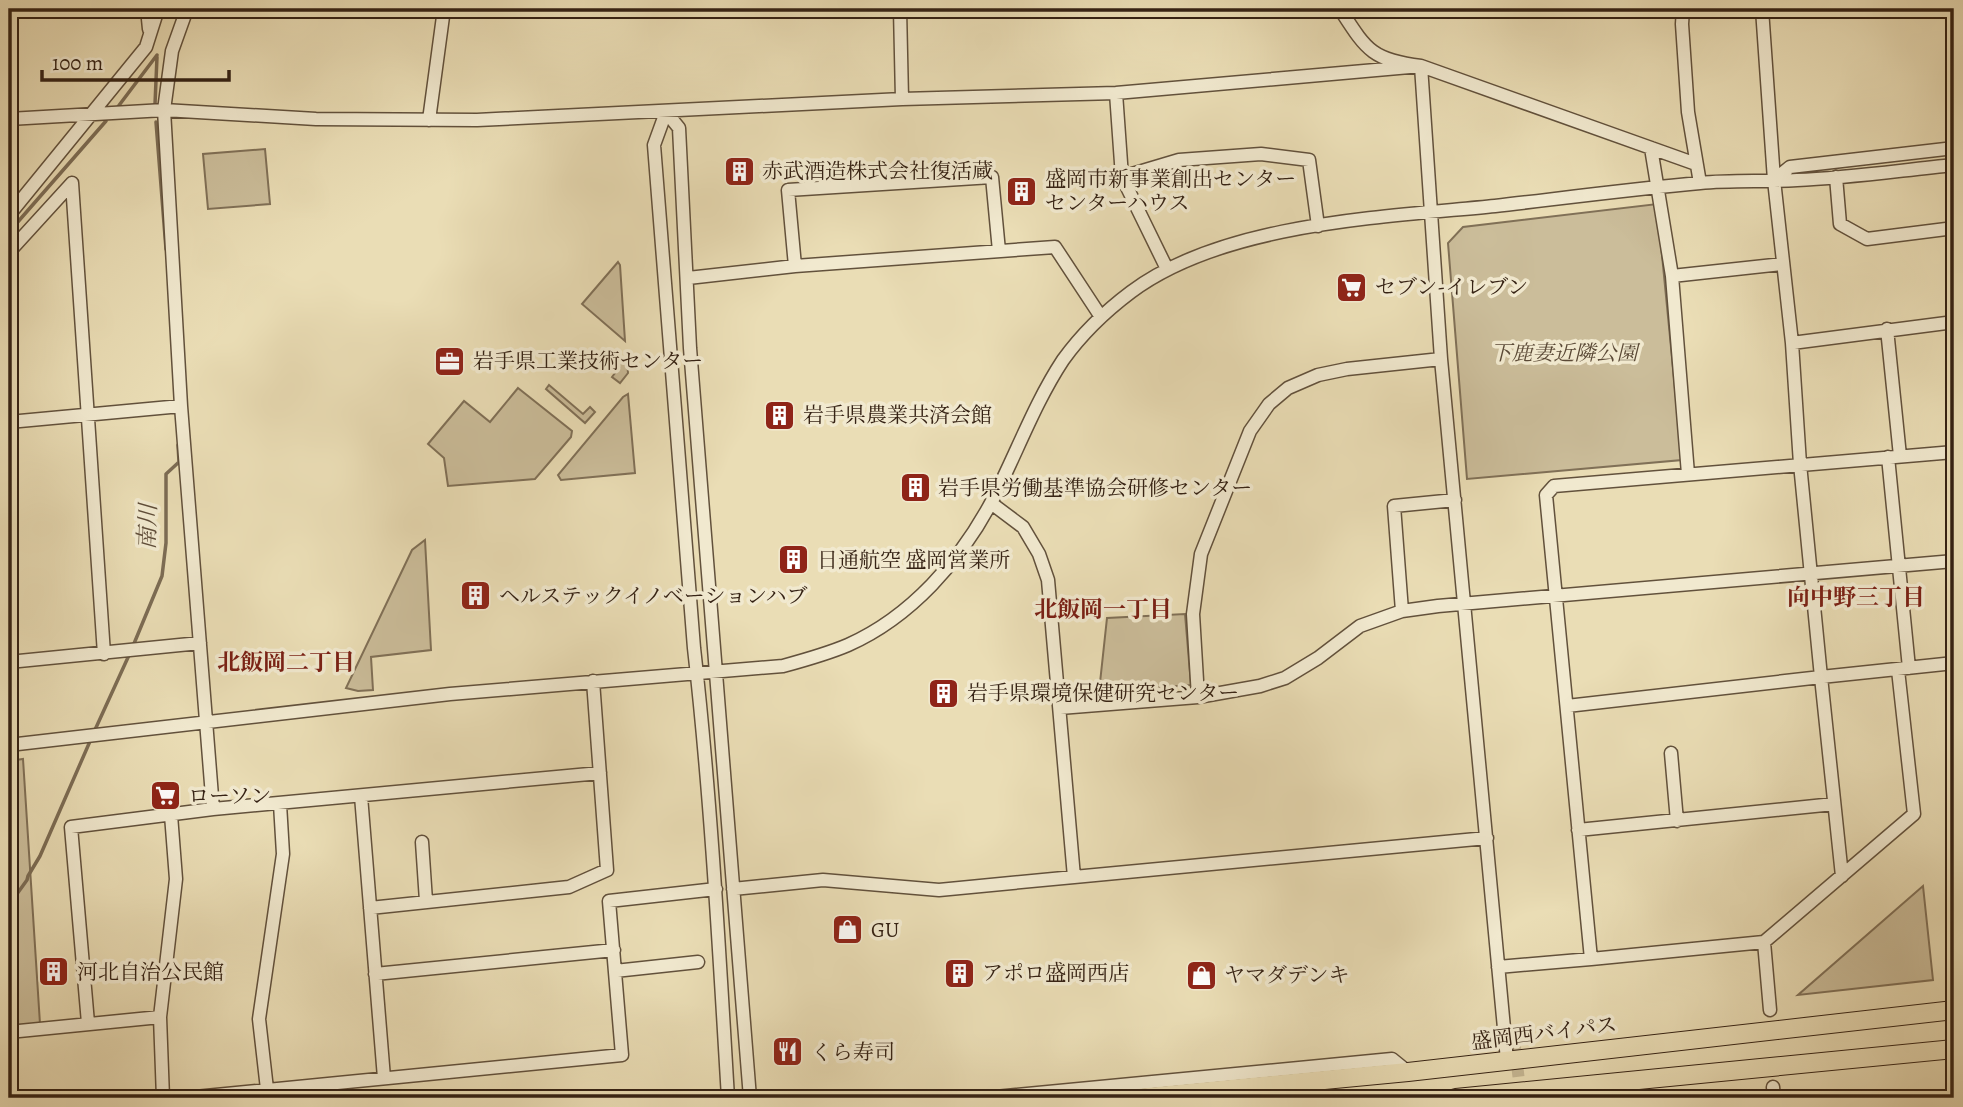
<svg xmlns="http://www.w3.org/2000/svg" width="1963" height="1107" viewBox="0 0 1963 1107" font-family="Alegreya,'Noto Serif JP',serif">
	<rect width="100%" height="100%" fill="#eaddb5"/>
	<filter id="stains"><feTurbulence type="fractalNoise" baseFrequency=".00286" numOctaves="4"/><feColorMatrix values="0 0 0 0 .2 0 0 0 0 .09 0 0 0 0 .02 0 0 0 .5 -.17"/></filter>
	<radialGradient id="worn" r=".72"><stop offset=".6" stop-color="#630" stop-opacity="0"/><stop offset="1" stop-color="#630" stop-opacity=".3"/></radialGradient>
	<!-- green -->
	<path fill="#cbbd9a" stroke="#807057" stroke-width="2" d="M265,149L270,204L208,209L203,154Z
		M1657,204L1682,460L1467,479L1448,243L1463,227Z
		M618,262L620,265L625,341L582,304Z
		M620,356L627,362L628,373L620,383L612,377L619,368L613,363Z
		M549,385L583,414L590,407L595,412L585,423L546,389Z
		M518,388L572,431L571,437L535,479L448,486L444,458L428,444L464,401L490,422Z
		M628,394L635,473L561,480L558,475L623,397Z
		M425,540L431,650L371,657L373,690L358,691L346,688L412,550Z
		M1185,614L1191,685L1099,692L1107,618Z
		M23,759L40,1024L9,1027V761Z
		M1923,886L1933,980L1798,995Z"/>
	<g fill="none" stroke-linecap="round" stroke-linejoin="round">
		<!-- stream -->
		<path stroke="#7c6c54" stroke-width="3.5" d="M155,104L157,57
			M117,108L157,55
			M156,122L166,249
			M9,232L106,121
			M133,646L162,576L166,543V474L179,462L178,445
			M94,732L130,653
			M9,905L27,880L28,876L40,856L91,739"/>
		<!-- minor-tunnel -->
		<path stroke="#c6b895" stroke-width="12" stroke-dasharray="12 6" stroke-linecap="butt" d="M1515,1047L1521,1098"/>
		<defs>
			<path id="minor" d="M147,9L149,29
				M187,9L172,51L164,110L181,406L213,809
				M900,9L902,99
				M1340,9C1366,49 1371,60 1421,66L1696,164
				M1683,9L1682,24L1688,112L1700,183
				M1762,9L1774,180L1792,343L1800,464L1821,677L1954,663
				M1116,93L1122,177L1167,269
				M666,112L679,128L690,348L750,1098
				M666,112L654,145L694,648C711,798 719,948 728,1098
				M9,119L164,110L316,119L477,120L902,99L1116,93L1421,66
				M429,120L444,9
				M1651,148L1672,276
				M1122,177L1179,160L1261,154L1309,160L1318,226
				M1836,177L1840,224L1867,239L1954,228
				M1774,180L1790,167L1954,148
				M72,183L104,654
				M9,215L146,47L158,9
				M9,252L72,183
				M795,266L788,190L992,177L999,251
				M688,278L795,266L1055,247L1101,317
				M1887,329L1900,456
				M1792,343L1954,322
				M1441,359L1507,1060
				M9,422L181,406
				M1888,457L1909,668
				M1688,474L1672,276L1782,264
				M991,503L1023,527L1039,554L1048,580L1074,877L1487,838
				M1402,611L1394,506L1455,500
				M9,626L11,662
				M9,662L200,643
				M1898,670L1914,814L1764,942L1591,959L1546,495L1554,486L1954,452
				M1198,697L1193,614L1201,554L1250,431L1269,404L1288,388L1318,375L1347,369L1441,359L1421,66
				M1567,706L1821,677L1842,876
				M1060,708L1198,697L1260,686L1285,678L1318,658L1360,626L1402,611L1438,606L1954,561
				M9,745L450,694L783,666C805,660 827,654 848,645C911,617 960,561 992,501C1016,455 1034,404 1063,360C1081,335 1107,310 1131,292C1223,223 1384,217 1495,206C1564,198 1632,189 1700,183C1732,180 1765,182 1797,180C1849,178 1902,170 1954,165
				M1671,753L1677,821
				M361,796L384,1078
				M1578,830L1834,804
				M422,842L426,901
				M733,889L823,880L939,890L1074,877
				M370,908L569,887L607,870L593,681
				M1764,942L1770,1010
				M1498,967L1591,959
				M615,971L698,962
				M375,974L614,950
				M88,1023L71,827L213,809L600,773
				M9,1032L160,1017
				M1773,1087L1774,1098
				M267,1089L259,1019L283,854L280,804
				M163,1098L160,1017L176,879L171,815
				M185,1098L622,1055L609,901L716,889
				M985,1098L1392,1059L1408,1072"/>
			<path id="highway" d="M1138,1098L1408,1072L1954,1010
				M1456,1098L1954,1049"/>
		</defs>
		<!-- minor casing -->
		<use href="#minor" stroke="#62513c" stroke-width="15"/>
		<!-- highway casing -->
		<use href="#highway" stroke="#352214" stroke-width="20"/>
		<!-- minor -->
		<use href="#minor" stroke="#f1e9cf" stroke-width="12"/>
		<!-- highway -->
		<use href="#highway" stroke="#eaddb5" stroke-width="18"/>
	</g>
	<!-- icons -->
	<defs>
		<symbol id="building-square" viewBox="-11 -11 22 22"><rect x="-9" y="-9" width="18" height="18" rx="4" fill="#8f2418" stroke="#f1e9cf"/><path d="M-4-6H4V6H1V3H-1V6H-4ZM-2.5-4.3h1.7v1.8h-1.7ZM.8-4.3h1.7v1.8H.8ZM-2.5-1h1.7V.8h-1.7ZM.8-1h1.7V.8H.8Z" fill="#fff"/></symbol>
		<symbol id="supermarket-square" viewBox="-11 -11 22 22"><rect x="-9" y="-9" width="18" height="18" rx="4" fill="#8f2418" stroke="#f1e9cf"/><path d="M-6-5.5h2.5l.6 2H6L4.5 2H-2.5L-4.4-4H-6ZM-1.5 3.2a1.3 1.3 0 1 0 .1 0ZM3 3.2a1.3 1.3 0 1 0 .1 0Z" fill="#fff"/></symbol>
		<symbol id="office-square" viewBox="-11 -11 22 22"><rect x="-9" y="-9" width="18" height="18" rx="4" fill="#8f2418" stroke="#f1e9cf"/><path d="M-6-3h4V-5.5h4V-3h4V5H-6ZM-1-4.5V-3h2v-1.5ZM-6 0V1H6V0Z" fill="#fff"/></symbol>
		<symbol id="shop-square" viewBox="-11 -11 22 22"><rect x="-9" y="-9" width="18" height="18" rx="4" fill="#8f2418" stroke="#f1e9cf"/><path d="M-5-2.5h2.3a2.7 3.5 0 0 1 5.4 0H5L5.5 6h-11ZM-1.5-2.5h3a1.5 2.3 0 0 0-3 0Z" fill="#fff"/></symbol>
		<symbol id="restaurant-square" viewBox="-11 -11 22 22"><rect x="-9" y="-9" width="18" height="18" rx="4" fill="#8f2418" stroke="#f1e9cf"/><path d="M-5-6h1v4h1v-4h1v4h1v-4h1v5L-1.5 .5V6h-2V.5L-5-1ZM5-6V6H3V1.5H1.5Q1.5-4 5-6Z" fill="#fff"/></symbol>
	</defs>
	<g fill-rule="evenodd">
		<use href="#building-square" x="722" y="154" width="35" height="35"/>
		<use href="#building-square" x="1004" y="174" width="35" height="35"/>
		<use href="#supermarket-square" x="1334" y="270" width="35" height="35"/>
		<use href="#office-square" x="432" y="344" width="35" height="35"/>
		<use href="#building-square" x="762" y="398" width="35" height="35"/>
		<use href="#building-square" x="898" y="470" width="35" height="35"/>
		<use href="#building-square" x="776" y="542" width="35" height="35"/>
		<use href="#building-square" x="458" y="578" width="35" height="35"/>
		<use href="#building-square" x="926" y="676" width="35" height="35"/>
		<use href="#supermarket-square" x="148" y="778" width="35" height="35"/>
		<use href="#shop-square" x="830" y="912" width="35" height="35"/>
		<use href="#building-square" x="36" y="954" width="35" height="35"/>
		<use href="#building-square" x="942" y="956" width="35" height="35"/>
		<use href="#shop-square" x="1184" y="958" width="35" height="35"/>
		<use href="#restaurant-square" x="770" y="1034" width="35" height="35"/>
	</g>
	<g text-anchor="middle" stroke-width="7" stroke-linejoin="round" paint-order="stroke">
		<!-- poi labels -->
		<g font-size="21" fill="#352214" stroke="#f1e9cf" text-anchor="start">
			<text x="762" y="178">赤武酒造株式会社復活蔵</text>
			<text x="1045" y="186">盛岡市新事業創出センター<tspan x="1045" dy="24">センターハウス</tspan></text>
			<text x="1375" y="294">セブン-イレブン</text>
			<text x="473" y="368">岩手県工業技術センター</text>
			<text x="803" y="422">岩手県農業共済会館</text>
			<text x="938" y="495">岩手県労働基準協会研修センター</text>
			<text x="817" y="567">日通航空 盛岡営業所</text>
			<text x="499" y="603">ヘルステックイノベーションハブ</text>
			<text x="967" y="700">岩手県環境保健研究センター</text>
			<text x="188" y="803">ローソン</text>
			<text x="871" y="937">GU</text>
			<text x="77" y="979">河北自治公民館</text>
			<text x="982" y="980">アポロ盛岡西店</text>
			<text x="1224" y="982">ヤマダデンキ</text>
			<text x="811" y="1059">くら寿司</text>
		</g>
		<!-- park labels -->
		<g font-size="21" font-style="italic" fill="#5a4936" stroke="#f1e9cf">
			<text x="1564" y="360">下鹿妻近隣公園</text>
		</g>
		<!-- street labels -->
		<g font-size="21" fill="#352214" stroke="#f1e9cf">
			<text transform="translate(1544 1033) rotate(-7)" y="7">盛岡西バイパス</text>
		</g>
		<!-- water labels -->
		<g font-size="23" font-style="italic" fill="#5f4d39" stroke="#f1e9cf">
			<text transform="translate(147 527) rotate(-88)" y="8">南川</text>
		</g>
		<!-- neighbourhood labels -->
		<g font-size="23" font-weight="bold" fill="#7a1f14" stroke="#f1e9cf">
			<text x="1856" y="605">向中野三丁目</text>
			<text x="1103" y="617">北飯岡一丁目</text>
			<text x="286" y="670">北飯岡二丁目</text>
		</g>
	</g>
	<!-- margin -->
	<rect width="1963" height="1107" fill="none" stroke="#eaddb5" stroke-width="35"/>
	<rect x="10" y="10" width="1942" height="1086" fill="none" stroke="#352214" stroke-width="3.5"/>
	<rect x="18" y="18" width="1928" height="1072" fill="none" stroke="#352214" stroke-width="2"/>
	<!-- scale -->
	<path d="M42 70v10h187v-10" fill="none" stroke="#352214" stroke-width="3.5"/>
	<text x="52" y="70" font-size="21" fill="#352214" stroke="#f1e9cf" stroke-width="5" paint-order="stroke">100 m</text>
	<rect width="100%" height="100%" filter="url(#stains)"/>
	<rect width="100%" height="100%" fill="url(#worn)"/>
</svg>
